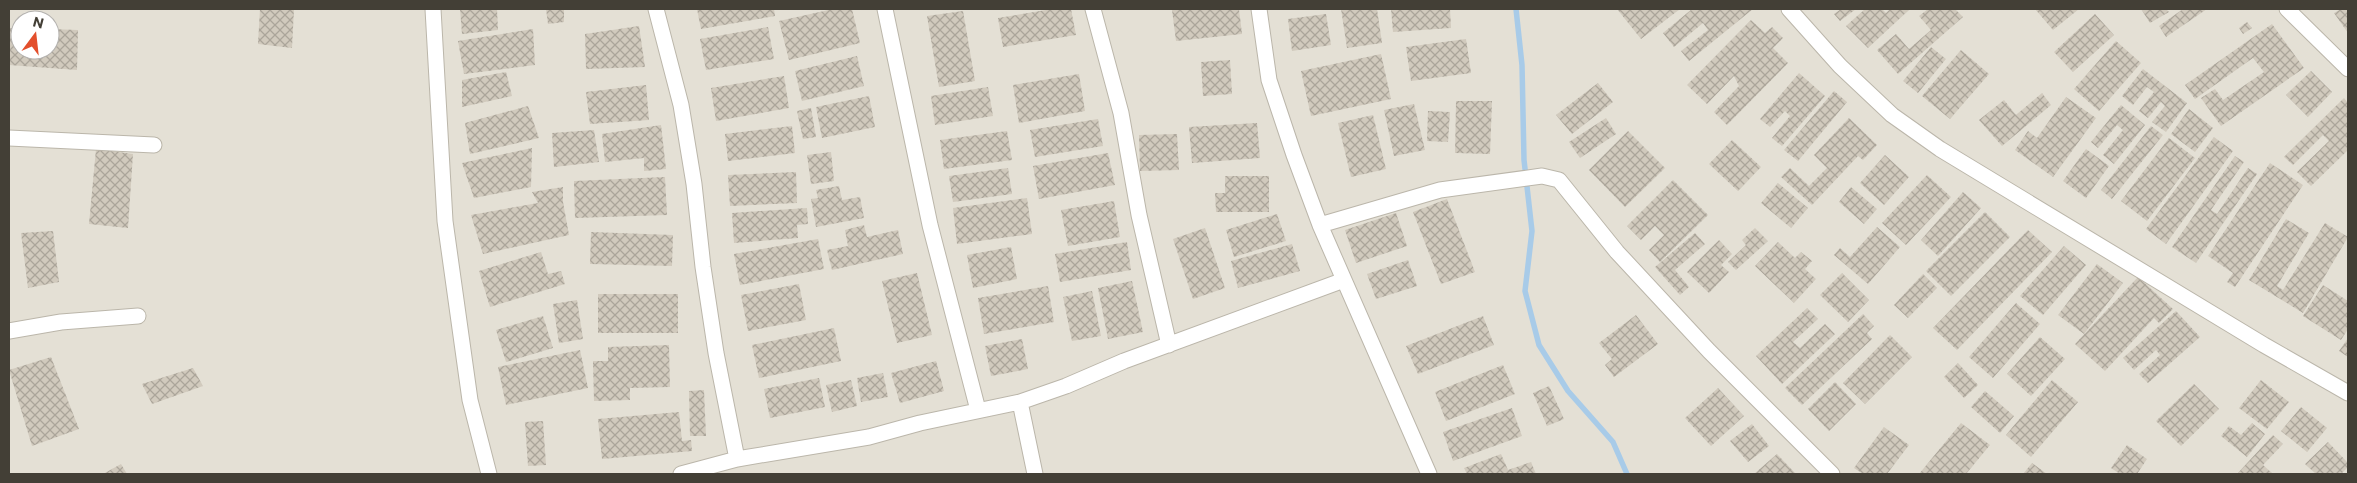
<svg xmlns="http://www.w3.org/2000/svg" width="2357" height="483" viewBox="0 0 2357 483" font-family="Commissioner,sans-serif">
	<defs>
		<pattern id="building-cross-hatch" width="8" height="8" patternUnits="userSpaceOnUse" patternTransform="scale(1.25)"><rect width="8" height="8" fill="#d1cabd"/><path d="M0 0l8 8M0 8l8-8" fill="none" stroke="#aba59a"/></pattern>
	</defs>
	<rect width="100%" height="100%" fill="#f1eee6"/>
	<!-- residential -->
	<path fill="#e4e0d5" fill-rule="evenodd" d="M9,9H2348V474H9ZM20,20H50V50H20Z"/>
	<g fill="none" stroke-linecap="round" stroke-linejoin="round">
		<!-- stream -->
		<path stroke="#a8cbe8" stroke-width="5.5" d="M1516,9L1522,65L1524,160L1532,231L1525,291L1539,345L1568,391L1613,442L1627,474"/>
	</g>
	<!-- building -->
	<path fill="url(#building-cross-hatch)" d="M260,9H294L292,48L258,44Z
		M460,9H497L498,30L462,34Z
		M546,9H564V22L548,24Z
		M697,9H774L775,16L701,29Z
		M833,9H852L860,43L789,60L779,21Z
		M1052,9H1071L1076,35L1003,47L998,18Z
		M1187,9H1239L1242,34L1176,41L1172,10Z
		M1341,9H1377L1382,43L1347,48Z
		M1391,9H1450L1451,28L1393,32Z
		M1617,9H1680L1641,39Z
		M1692,9H1753L1689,61L1681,51L1708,30L1703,23L1674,47L1663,33Z
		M1841,9H1856L1840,21L1834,14Z
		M1865,9H1882L1886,13L1890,9H1910L1868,48L1846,26Z
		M1928,9H1955L1963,17L1898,74L1877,50L1896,34L1909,49L1931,30L1919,16Z
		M2035,9H2079L2053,30Z
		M2141,9H2166L2169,12L2150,23Z
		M2183,9H2207L2166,37L2159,26Z
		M2341,9H2348V33L2334,13Z
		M963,11L975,81L939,87L927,16Z
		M1326,14L1331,45L1292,51L1288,19Z
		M2095,14L2114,35L2073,72L2054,52Z
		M1751,20L1765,33L1772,27L1783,38L1773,48L1788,63L1727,125L1714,112L1739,86L1734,76L1707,104L1687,85Z
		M2247,22L2252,28L2243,34L2239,28Z
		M2272,24L2304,68L2221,126L2201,98L2215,89L2223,100L2264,72L2253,58L2195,99L2185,85Z
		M639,26L645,67L586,69L585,34Z
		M768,27L774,59L706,70L700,39Z
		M9,28H20V50H50V29L78,30L77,70L9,65Z
		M533,29L535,65L464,74L458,41Z
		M1466,39L1471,73L1411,81L1406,47Z
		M2116,41L2141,63L2099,111L2074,89Z
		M1931,47L1946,59L1918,93L1903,81Z
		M1961,50L1989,74L1950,119L1922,96Z
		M1381,54L1391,99L1311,116L1301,71Z
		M857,56L864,86L802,101L795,71Z
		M1230,60L1232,94L1203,96L1201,62Z
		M2143,69L2187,103L2166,132L2152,122L2165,106L2161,102L2148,118L2139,111L2154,92L2147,87L2133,105L2122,96Z
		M2311,71L2332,92L2308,117L2286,95Z
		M506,72L512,96L462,107V80Z
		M1799,73L1825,96L1782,146L1772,138L1790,116L1785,111L1770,127L1760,119Z
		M1079,74L1085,111L1019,123L1013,85Z
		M784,76L789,108L716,121L711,88Z
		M1598,83L1613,102L1572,134L1556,115Z
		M646,85L649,120L590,124L586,92Z
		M988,87L993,116L935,125L931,96Z
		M1834,91L1847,102L1798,161L1784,150Z
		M2042,93L2051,105L2002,146L1979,120L2004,100L2016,115Z
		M869,96L875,127L822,138L816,107Z
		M2066,97L2096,118L2053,177L2015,150L2028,131L2037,138Z
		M2344,98L2348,103V150L2311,186L2297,172L2329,141L2323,135L2293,165L2284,157Z
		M1456,101H1492L1490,154L1455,153Z
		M1414,104L1425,150L1394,156L1384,110Z
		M2121,105L2145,125L2114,164L2103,155L2123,130L2117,125L2098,148L2091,142Z
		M528,106L539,138L470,154L465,123Z
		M811,108L816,137L803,139L797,111Z
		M2189,109L2213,128L2195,152L2171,134Z
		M1428,111L1450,112L1448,142L1427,141Z
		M1373,115L1386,169L1351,177L1338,123Z
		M1606,118L1616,134L1580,158L1569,142Z
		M1849,118L1877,145L1863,160L1858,156L1812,205L1781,177L1790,168L1809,186L1827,168L1814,155Z
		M1098,119L1103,146L1035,157L1030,130Z
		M1257,123L1260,158L1192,163L1189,127Z
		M661,125L666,169L644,171V158L605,162L602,134Z
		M792,126L795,153L728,161L725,134Z
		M2151,126L2163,135L2112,199L2101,190Z
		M594,130L599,162L554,167L552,133Z
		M1007,131L1012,160L944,169L940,140Z
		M1628,131L1665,168L1625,207L1589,170Z
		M1177,134L1179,170L1140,171L1139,135Z
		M2214,137L2233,151L2166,244L2146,229Z
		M2169,138L2195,158L2147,221L2121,201Z
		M1732,140L1761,167L1738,191L1709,164Z
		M532,148L531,187L474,198L462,163Z
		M96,149L133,154L128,228L89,224Z
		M2086,149L2109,166L2086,198L2063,181Z
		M831,152L834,181L811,184L807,155Z
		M1108,153L1115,185L1039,199L1033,166Z
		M1885,155L1909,177L1884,205L1860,183Z
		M2235,156L2244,162L2211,210L2217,214L2248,168L2257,174L2196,263L2172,247Z
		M2270,163L2303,185L2235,287L2227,282L2233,273L2208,256Z
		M1008,168L1012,194L953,202L949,176Z
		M796,172L797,203L730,206L728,175Z
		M1927,175L1951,197L1906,245L1882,223Z
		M1225,176H1269V212H1216L1215,193H1225Z
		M665,177L667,215L575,218L574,181Z
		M1673,180L1708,215L1660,262L1649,250L1664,235L1655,226L1641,240L1627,226Z
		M1778,183L1808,208L1791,228L1761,203Z
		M839,186L842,200L860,197L864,218L816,227L811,199L818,198L816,190Z
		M563,187V202L569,235L483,254L471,215L538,203L532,192Z
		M1851,187L1877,209L1864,224L1839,202Z
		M1963,192L1981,208L1938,256L1921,240Z
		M1027,198L1032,234L957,244L953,208Z
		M1447,199L1475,272L1441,284L1413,212Z
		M1114,201L1120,237L1068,246L1061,210Z
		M807,208L808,224L797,225L798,238L734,243L732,213Z
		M1985,212L2010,237L1951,296L1926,271Z
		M1396,213L1407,246L1356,263L1345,230Z
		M1277,214L1286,241L1234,257L1226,230Z
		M2286,219L2309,233L2277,286L2283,290L2325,223L2348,237L2303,313L2249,280Z
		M864,225L867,237L898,230L903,254L832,270L827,250L848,246L845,230Z
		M1877,227L1900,247L1868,284L1834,255L1840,248L1850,257Z
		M1205,228L1225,288L1193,299L1173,239Z
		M1755,228L1768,241L1736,270L1728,262L1746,245L1742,240Z
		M2028,230L2052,252L1957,350L1933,328Z
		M53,231L59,282L28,288L21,233Z
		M591,232L673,235L672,266L590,264Z
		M1695,233L1705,244L1675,270L1689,287L1680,295L1655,267Z
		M818,239L824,269L740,285L734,254Z
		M1719,240L1732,254L1721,265L1729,272L1709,293L1687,272Z
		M1127,242L1131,270L1060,282L1055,254Z
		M1778,242L1795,258L1801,252L1812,261L1805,269L1816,279L1794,303L1755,266Z
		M1292,244L1300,271L1238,288L1231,261Z
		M2064,246L2086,265L2043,315L2020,296Z
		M1011,247L1017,279L973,288L967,255Z
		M541,252L548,274L561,271L565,284L490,307L479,271Z
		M1408,260L1417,286L1376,299L1367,274Z
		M2097,264L2123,283L2084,334L2058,315Z
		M917,273L932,335L897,343L882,281Z
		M1842,273L1869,300L1848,322L1820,295Z
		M1923,274L1937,288L1908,318L1894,305Z
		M2138,277L2173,309L2159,323L2154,318L2105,371L2075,344Z
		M1132,281L1143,332L1108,339L1098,288Z
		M799,284L806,320L748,331L741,295Z
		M2323,285L2348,301V329L2341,340L2303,316Z
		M1048,286L1054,322L984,334L978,298Z
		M1092,291L1101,336L1072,341L1063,297Z
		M598,294H678V333H598Z
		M577,300L583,339L559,343L553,304Z
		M2016,303L2040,324L1993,378L1969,357Z
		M1807,308L1818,319L1793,342L1800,348L1825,324L1835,334L1782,384L1756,356Z
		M2176,311L2200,337L2148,383L2139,374L2160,355L2156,350L2134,370L2123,358Z
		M1863,314L1874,326L1867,333L1872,339L1802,405L1785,388Z
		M1636,315L1658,344L1614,377L1605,365L1612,359L1599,343Z
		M543,316L553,348L506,362L496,330Z
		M1483,316L1494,345L1418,374L1406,346Z
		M834,328L841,361L759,378L752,345Z
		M1890,335L1912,357L1865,404L1843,383Z
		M2040,337L2065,359L2031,396L2007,374Z
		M2348,338V357L2339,351Z
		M1022,339L1028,369L991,376L985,346Z
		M669,345L670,387L630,388V400L594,401L593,361H608V347Z
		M580,350L588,388L506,405L498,367Z
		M51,357L79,429L32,446L9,370Z
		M936,361L944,391L900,403L891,373Z
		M1958,363L1978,385L1964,398L1944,377Z
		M1503,365L1515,394L1446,421L1435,392Z
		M193,368L203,386L152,404L142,384Z
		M883,373L888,397L861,402L857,378Z
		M819,378L825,407L770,418L764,389Z
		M851,380L857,406L832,412L826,385Z
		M2052,380L2078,402L2031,457L2006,435Z
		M2261,380L2289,402L2267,429L2239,408Z
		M1835,382L1856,404L1829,431L1808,409Z
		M2194,384L2219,409L2181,446L2156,421Z
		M1549,386L1564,419L1547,426L1533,393Z
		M1718,388L1744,416L1711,446L1685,418Z
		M704,390L706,436H690L689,391Z
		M1985,391L2014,416L2000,433L1971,407Z
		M2301,407L2327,428L2307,452L2281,431Z
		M1512,408L1522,436L1453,461L1443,432Z
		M679,412L682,441L691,440L692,451L602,459L598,419Z
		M543,421L546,465L528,466L525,422Z
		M1961,423L1990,445L1966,474H1919Z
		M2252,423L2265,434L2247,457L2221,436L2229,426L2241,435Z
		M1752,424L1769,446L1748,462L1730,441Z
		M1884,427L1909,445L1887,474H1863L1854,468Z
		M2273,435L2283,444L2263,465L2273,474H2237Z
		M2328,442L2348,463V467L2341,474H2316L2305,464Z
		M2127,445L2147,459L2137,474H2120L2111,468Z
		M1501,454L1508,470L1531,462L1536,474H1467L1464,468Z
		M1777,454L1796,474H1754Z
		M2032,463L2047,474H2023Z
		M121,464L127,474H103Z"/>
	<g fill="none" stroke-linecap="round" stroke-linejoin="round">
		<defs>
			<path id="minor" d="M433,9L445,221L470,400L489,474
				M656,9L681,105L694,184L703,267L716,353L737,459
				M885,9L930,225L978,410
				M1093,9L1121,113L1139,215L1169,345
				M1259,9L1269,80L1294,155L1320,225L1429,474
				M1789,9L1840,66L1892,115L1940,149L2264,345L2348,393
				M2287,9L2348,69
				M9,138L154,145
				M1320,225L1440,190L1542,176L1559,180L1617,252L1709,351L1832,474
				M9,331L61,322L138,316
				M1020,402L1035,474
				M681,474L737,459L869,437L920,423L1020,402L1066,386L1124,361L1344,280"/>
		</defs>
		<!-- minor casing -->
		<use href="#minor" stroke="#bbb6aa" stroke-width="17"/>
		<!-- minor -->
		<use href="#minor" stroke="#fff" stroke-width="15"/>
	</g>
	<!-- border -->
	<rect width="2357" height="483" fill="none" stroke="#433f36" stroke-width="20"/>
	<!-- north arrow -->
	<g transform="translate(35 35) rotate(15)"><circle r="24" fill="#ffffff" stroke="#b4b2af"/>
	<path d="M0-4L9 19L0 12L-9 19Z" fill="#e34f2c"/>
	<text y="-8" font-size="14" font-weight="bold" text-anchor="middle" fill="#433f36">N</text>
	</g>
</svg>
